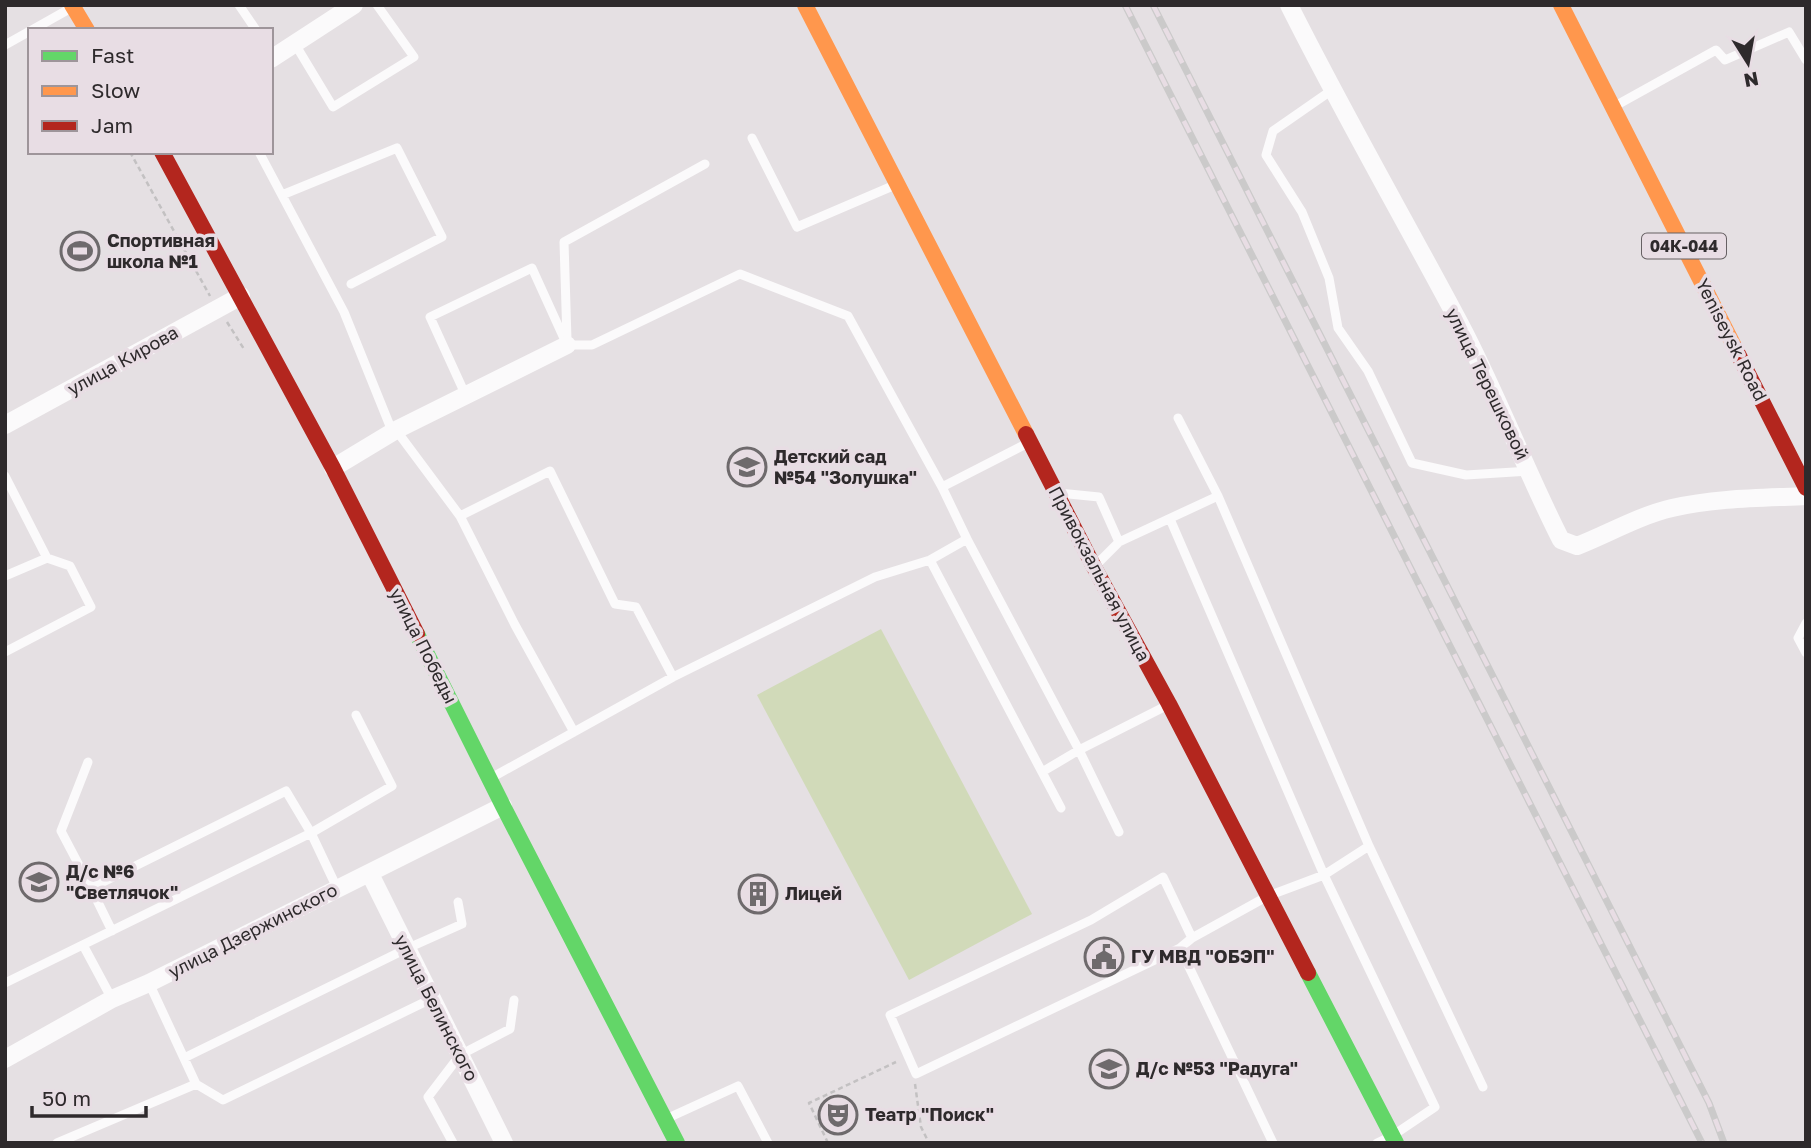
<svg xmlns="http://www.w3.org/2000/svg" width="1811" height="1148" viewBox="0 0 1811 1148" font-family="'Golos Text',sans-serif">
	<rect width="100%" height="100%" fill="#e5e0e3"/>
	<!-- garden -->
	<path fill="#d1dab9" d="M881,629L1032,914L909,980L757,695Z"/>
	<g fill="none" stroke-linecap="round" stroke-linejoin="round">
		<!-- path -->
		<path stroke="#c3c1c2" stroke-width="2.5" stroke-dasharray="5 3.5" stroke-linecap="butt" d="M130,152L210,296
			M227,322L244,349
			M915,1084L921,1127L929,1143
			M828,1143L809,1103L896,1062"/>
		<!-- lane -->
		<path stroke="#fbfafb" stroke-width="9" d="M239,5L256,30
			M32,30L71,8
			M295,44L333,107L414,57L377,5
			M5,45L30,31
			M1332,90L1273,131L1266,155L1302,212L1329,278L1338,328L1368,371L1412,463L1466,475L1529,471
			M1615,106L1716,50L1725,60L1789,32L1806,60
			M752,138L797,227L895,185
			M259,152L344,312L390,426L396,430L460,516L550,471L615,604L636,607L673,677
			M282,195L397,148L442,237L351,284
			M567,340L564,242L705,164
			M567,345H592L740,274L848,316L942,487L967,539
			M466,396L430,317L532,268L567,345
			M1178,418L1218,496L1369,846L1324,875L1268,896L1192,938L1163,877L1091,920L890,1015L916,1074L1180,948
			M5,476L47,558L70,566L91,607L5,652
			M942,487L1028,443
			M1059,493L1099,497L1119,542
			M460,516L515,625L574,732
			M1170,519L1324,875L1435,1107L1392,1136L1377,1143
			M930,560L1061,808
			M1095,566L1119,542L1218,496
			M5,576L47,558
			M1806,623L1798,638L1806,653
			M1042,772L1079,750L1168,705
			M491,778L673,677L875,577L930,560L967,539L1079,750L1119,832
			M1369,846L1483,1087
			M91,888L112,931
			M337,888L311,833L392,786L356,715
			M1192,938L1180,948L1273,1143
			M83,945L112,999
			M5,983L311,833L286,791L91,888L61,831L88,762
			M184,1058L406,949L462,924L458,902
			M196,1084L223,1100L431,999
			M668,1118L738,1086L768,1143
			M57,1143L196,1084L149,983
			M453,1143L428,1097L460,1055L510,1029L514,1000"/>
		<!-- street -->
		<path stroke="#fbfafb" stroke-width="18" d="M1289,5C1343,113 1403,217 1460,324C1497,394 1525,469 1561,540L1577,546C1608,534 1638,516 1672,508C1715,498 1761,498 1806,496
			M271,59L354,5
			M5,425L241,296
			M333,468L396,430L567,345
			M370,874L504,1143
			M5,1059L112,999L149,983L503,806"/>
		<!-- fast -->
		<path stroke="#63d668" stroke-width="16" d="M417,634L503,806L677,1143
			M1308,973L1396,1143"/>
		<!-- slow -->
		<path stroke="#ff974d" stroke-width="16" d="M72,5L87,30
			M805,5L1026,434
			M1561,5L1735,348"/>
		<!-- jam -->
		<path stroke="#b3261e" stroke-width="16" d="M162,152L333,468L417,634
			M1735,348L1806,488
			M1026,434L1094,567L1169,704L1308,973"/>
		<defs>
			<path id="rail" d="M1125,5L1702,1143
				M1153,5L1709,1103L1724,1143"/>
		</defs>
		<!-- rail casing -->
		<use href="#rail" stroke="#cbcaca" stroke-width="7"/>
		<!-- rail -->
		<use href="#rail" stroke="#e8dde4" stroke-width="4.5" stroke-dasharray="13" stroke-linecap="butt"/>
	</g>
	<!-- icons -->
	<defs>
		<symbol id="stadium-ring" viewBox="-11 -11 22 22"><circle r="9.5" fill="#e8dde4" stroke="#6e6a6c" stroke-width="1.5"/><path d="M0-5a6.5 5 0 1 0 0 10a6.5 5 0 1 0 0-10ZM-3.5-1.8h7v3.6h-7Z" fill="#6e6a6c"/></symbol>
		<symbol id="school-ring" viewBox="-11 -11 22 22"><circle r="9.5" fill="#e8dde4" stroke="#6e6a6c" stroke-width="1.5"/><path d="M0-5L7-2L0 1L-7-2ZM-4 1L0 2.5L4 1V4Q0 6-4 4Z" fill="#6e6a6c"/></symbol>
		<symbol id="building-ring" viewBox="-11 -11 22 22"><circle r="9.5" fill="#e8dde4" stroke="#6e6a6c" stroke-width="1.5"/><path d="M-4-6H4V6H1V3H-1V6H-4ZM-2.5-4.3h1.7v1.8h-1.7ZM.8-4.3h1.7v1.8H.8ZM-2.5-1h1.7V.8h-1.7ZM.8-1h1.7V.8H.8Z" fill="#6e6a6c"/></symbol>
		<symbol id="civic-ring" viewBox="-11 -11 22 22"><circle r="9.5" fill="#e8dde4" stroke="#6e6a6c" stroke-width="1.5"/><path d="M-.6-6.5H3V-4.5H.6V-3L4-1V1h2V6H-6V1h2V-1L-.6-3ZM-1.2 2.5V6h2.4V2.5Z" fill="#6e6a6c"/></symbol>
		<symbol id="theatre-ring" viewBox="-11 -11 22 22"><circle r="9.5" fill="#e8dde4" stroke="#6e6a6c" stroke-width="1.5"/><path d="M-5-5.5Q0-4 5-5.5V0Q5 5 0 6Q-5 5-5 0ZM-3.3-2.5H-1v1.5H-3.3ZM1-2.5H3.3v1.5H1ZM-2.8 1Q0 5.5 2.8 1Z" fill="#6e6a6c"/></symbol>
	</defs>
	<g fill-rule="evenodd">
		<use href="#stadium-ring" x="58" y="229" width="44" height="44"/>
		<use href="#school-ring" x="725" y="445" width="44" height="44"/>
		<use href="#school-ring" x="17" y="860" width="44" height="44"/>
		<use href="#building-ring" x="736" y="872" width="44" height="44"/>
		<use href="#civic-ring" x="1082" y="935" width="44" height="44"/>
		<use href="#school-ring" x="1087" y="1047" width="44" height="44"/>
		<use href="#theatre-ring" x="816" y="1093" width="44" height="44"/>
	</g>
	<g text-anchor="middle" stroke-width="7" stroke-linejoin="round" paint-order="stroke">
		<!-- shield labels -->
		<rect fill="#e8dde4" stroke="#666063" stroke-width="2" x="1642" y="233.5" width="84" height="25" rx="5"/>
		<g font-size="16" font-weight="bold" fill="#2e2a2c">
			<text x="1684" y="252">04К-044</text>
		</g>
		<!-- poi labels -->
		<g font-size="18" font-weight="bold" fill="#2e2a2c" stroke="#e8dde4" text-anchor="start">
			<text x="107" y="247">Спортивная<tspan x="107" dy="21">школа №1</tspan></text>
			<text x="774" y="463">Детский сад<tspan x="774" dy="21">№54 "Золушка"</tspan></text>
			<text x="66" y="878">Д/с №6<tspan x="66" dy="21">"Светлячок"</tspan></text>
			<text x="785" y="900">Лицей</text>
			<text x="1131" y="963">ГУ МВД "ОБЭП"</text>
			<text x="1136" y="1075">Д/с №53 "Радуга"</text>
			<text x="865" y="1121">Театр "Поиск"</text>
		</g>
		<!-- street labels -->
		<g font-size="18" fill="#2e2a2c" stroke="#e8dde4">
			<text transform="translate(1731 340) rotate(63)" y="6">Yeniseysk Road</text>
			<text transform="translate(123 361) rotate(-29)" y="6">улица Кирова</text>
			<text transform="translate(1487 384) rotate(64)" y="6">улица Терешковой</text>
			<text transform="translate(1099 574) rotate(62)" y="6">Привокзальная улица</text>
			<text transform="translate(423 646) rotate(63)" y="6">улица Победы</text>
			<text transform="translate(253 931) rotate(-27)" y="6">улица Дзержинского</text>
			<text transform="translate(436 1008) rotate(63)" y="6">улица Белинского</text>
		</g>
	</g>
	<!-- border -->
	<rect width="1811" height="1148" fill="none" stroke="#2e2a2c" stroke-width="14"/>
	<!-- legend -->
	<rect x="28" y="28" width="245" height="126" fill="#e8dde4" stroke="#9e959a" stroke-width="2"/>
	<rect x="42" y="51" width="35" height="10" fill="#63d668" stroke="#9e959a" stroke-width="2"/>
	<text x="91" y="63" font-size="21" fill="#2e2a2c">Fast</text>
	<rect x="42" y="86" width="35" height="10" fill="#ff974d" stroke="#9e959a" stroke-width="2"/>
	<text x="91" y="98" font-size="21" fill="#2e2a2c">Slow</text>
	<rect x="42" y="121" width="35" height="10" fill="#b3261e" stroke="#9e959a" stroke-width="2"/>
	<text x="91" y="133" font-size="21" fill="#2e2a2c">Jam</text>
	<!-- north arrow -->
	<g transform="translate(1748 63) rotate(169)" stroke="#e8dde4" stroke-width="5" paint-order="stroke">
	<path d="M0-5L12 26L0 18L-12 26Z" fill="#2e2a2c"/>
	<text y="-10" font-size="19" font-weight="bold" text-anchor="middle" fill="#2e2a2c">N</text>
	</g>
	<!-- scale -->
	<path d="M32 1106v10h114v-10" fill="none" stroke="#2e2a2c" stroke-width="3.5"/>
	<text x="42" y="1106" font-size="21" fill="#2e2a2c" stroke="#e8dde4" stroke-width="5" paint-order="stroke">50 m</text>
</svg>
